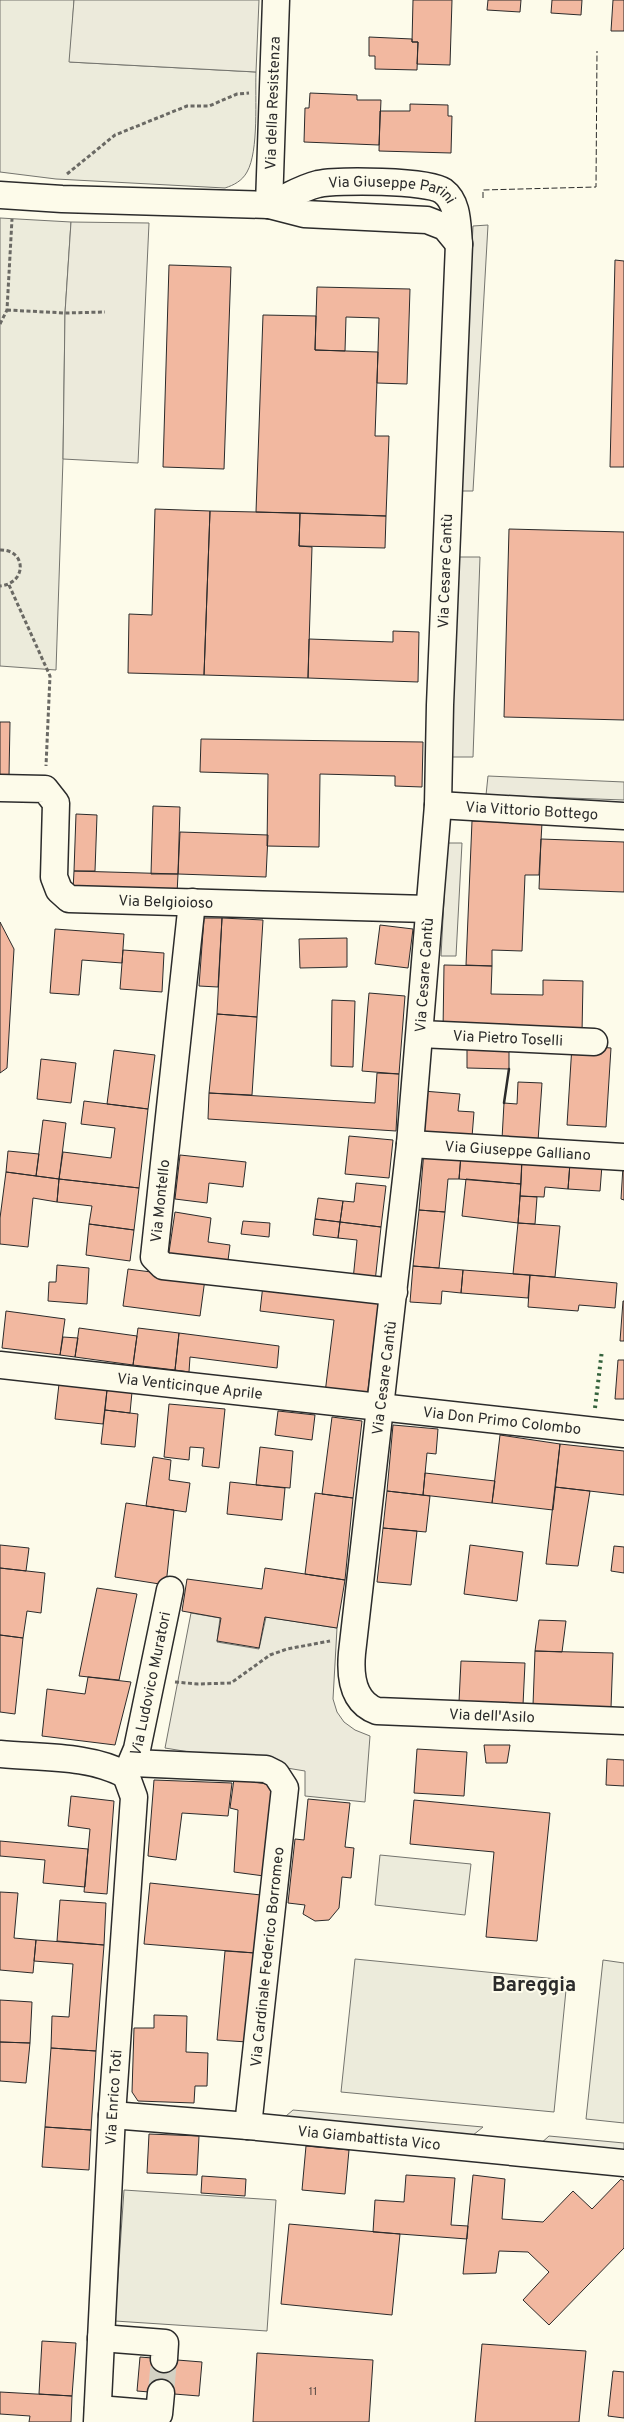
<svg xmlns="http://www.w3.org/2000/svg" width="624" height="2422" viewBox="0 0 624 2422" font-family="Overpass,sans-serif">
	<rect width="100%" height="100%" fill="#fdfbea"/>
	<!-- green -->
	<path fill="#ecebdb" stroke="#74746e" d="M0,0H74L70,62L256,72C255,98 259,151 247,172C242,181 234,185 225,188L56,179L0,172Z
		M0,218L71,222L65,313L63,459L56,670L0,666Z
		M380,1855L471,1864L465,1915L375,1905Z
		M355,1959L567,1980L554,2112L341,2092Z
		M603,1960L624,1963V2123L586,2119Z
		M124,2190L276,2200L267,2331L115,2321Z"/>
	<!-- parking -->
	<path fill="#eceadb" stroke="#74746e" d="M74,0H259L256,72L69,62Z
		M71,222L149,223L138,463L63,459L65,313Z
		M488,225L473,491H460L473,226Z
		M458,557H480L473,757H449Z
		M488,776L624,782V800L486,795Z
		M447,843H462L456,956H441Z
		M191,1613L220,1618L217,1642L259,1649L266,1617L337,1628L333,1699L337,1712L344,1722L355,1730L370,1736L365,1802L305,1796V1771L165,1748Z
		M293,2110L483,2127L467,2140L279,2122Z
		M549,2136L624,2143V2154L539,2145Z"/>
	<!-- building -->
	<path fill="#f2b8a0" stroke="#2b2b2b" d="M413,0H452L450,65L417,64L418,42H412Z
		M488,0H521L520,12L487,10Z
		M552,0H582L581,15L551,13Z
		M613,0H624V31H611Z
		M369,37L412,39V42H418L417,70L375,69V56H369Z
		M310,93L357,95V100H381L379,145L304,142L305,108H309Z
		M410,104L448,105V116H452L451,153L379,151L380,111H410Z
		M615,260L624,261V467H610Z
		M169,265L231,267L224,469L163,467Z
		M317,287L410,289L407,384L377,383L379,318L346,317L345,351L315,350Z
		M263,315L316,316L315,350L378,352L375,436H389L386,516L256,512Z
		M155,509L210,511L204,675L128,673L129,614L152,615Z
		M210,511L300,513L299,546L312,547L308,678L204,675Z
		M300,513L386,516L385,548L299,546Z
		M509,529L624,532V720L504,717Z
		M393,631L419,632L418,682L308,678L309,639L393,642Z
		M0,722H10L9,777H0Z
		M201,739L423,742L422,787L395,786V776L320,774L319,847L267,846L268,774L200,772Z
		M153,806L180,807L178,874H151Z
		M76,814L97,815L95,871H74Z
		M472,821L542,823L539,875H525L522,951L492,950V966L466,965Z
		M180,832L268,835L266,877L178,874Z
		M541,839L624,842V892L539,889Z
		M74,871L178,874L177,894L73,890Z
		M204,918H222L218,987L199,986Z
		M222,918L263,920L257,1017L217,1014Z
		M0,922L14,949L7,1068L0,1073Z
		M380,925L413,929L408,968L375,964Z
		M55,929L124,934L122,963L82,960L79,995L50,993Z
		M347,938V967L300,968L299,939Z
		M123,950L164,953L162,992L120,989Z
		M444,965L492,966L491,994L543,995V980L583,981L582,1033L443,1031Z
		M369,993L405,996L399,1074L362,1071Z
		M332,1000L355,1001L353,1067L331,1066Z
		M217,1014L257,1017L252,1095L209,1093Z
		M572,1045L611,1048L606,1127L567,1125Z
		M467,1047H509V1069L467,1068Z
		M114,1050L155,1055L148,1109L107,1104Z
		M41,1059L76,1063L71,1103L37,1099Z
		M377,1073L399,1074L396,1131L208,1119L209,1093L375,1103Z
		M518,1082L542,1083L538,1141L502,1139L504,1103L517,1104Z
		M423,1091L460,1094L458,1111L474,1112L472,1137L419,1133Z
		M84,1101L148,1109L139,1188L59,1179L63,1152L111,1158L115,1128L81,1124Z
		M43,1120L66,1123L59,1179L36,1176Z
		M349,1136L393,1140L389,1178L345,1174Z
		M8,1151L39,1154L36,1176L6,1172Z
		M424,1151L461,1155L459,1179H448L445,1212L419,1210Z
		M180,1155L246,1162L243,1187L209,1183L207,1203L175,1199Z
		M461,1155L522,1159L521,1184L459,1179Z
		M522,1159L570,1163L568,1189L545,1187L544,1197L520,1196Z
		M570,1163L602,1165L600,1191L568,1189Z
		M623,1166H624V1200L621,1199Z
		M6,1172L59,1179L57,1202L33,1198L28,1247L0,1244V1218Z
		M59,1179L139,1188L134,1230L89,1224L92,1206L57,1202Z
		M466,1179L521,1184L518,1223L462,1216Z
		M356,1183L386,1186L381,1227L340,1222L343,1201L354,1202Z
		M520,1196L537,1197L535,1224L518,1223Z
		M318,1198L343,1201L340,1222L315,1219Z
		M419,1210L445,1212L439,1268L413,1266Z
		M175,1212L211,1218L208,1242L230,1245L227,1268L168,1259Z
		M315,1219L340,1222L338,1238L313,1235Z
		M243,1221L270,1223L269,1237L241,1234Z
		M340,1222L381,1227L375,1282L353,1280L357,1240L338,1238Z
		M518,1223L560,1226L555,1277L513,1274Z
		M89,1224L134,1230L130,1261L86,1255Z
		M57,1265L89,1268L87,1304L48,1301L49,1282H56Z
		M413,1266L463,1270L461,1293L442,1291L441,1304L410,1302Z
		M128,1269L205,1279L200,1316L123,1306Z
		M463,1270L530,1275L528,1298L461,1293Z
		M530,1275L617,1283L615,1308L579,1305L578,1311L528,1307Z
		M263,1285L379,1299L367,1398L325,1393L334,1320L260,1311Z
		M623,1301H624V1341H620Z
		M6,1311L65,1319L60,1355L2,1348Z
		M79,1328L137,1336L133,1365L75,1357Z
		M138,1328L179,1333L175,1370L133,1365Z
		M179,1333L279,1346L277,1368L190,1357L189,1372L175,1370Z
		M63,1337L78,1338L75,1357L60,1355Z
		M618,1360H624V1399H615Z
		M59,1384L107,1390L103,1424L55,1419Z
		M107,1390L132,1392L130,1413L105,1410Z
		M169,1404L225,1409L219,1468L202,1466L204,1448L190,1447L189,1460L164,1457Z
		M105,1410L138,1414L135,1447L101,1444Z
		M278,1411L315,1415L312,1440L275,1435Z
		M332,1417L362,1421L353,1498L322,1494Z
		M393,1425L438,1429L436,1454L427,1453L423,1495L387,1491Z
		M500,1435L560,1444L553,1510L492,1503Z
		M560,1444L624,1451V1495L555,1487Z
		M260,1447L293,1451L290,1488L256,1485Z
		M153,1457L171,1460L169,1480L190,1483L186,1512L146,1506Z
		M425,1473L495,1481L492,1503L423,1495Z
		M230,1482L285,1488L282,1520L227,1514Z
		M555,1487L590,1491L578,1566L546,1564Z
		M387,1491L430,1496L426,1532L383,1528Z
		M315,1493L353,1498L345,1580L305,1574Z
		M126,1503L174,1510L166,1585L115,1577Z
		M383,1528L417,1531L411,1585L377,1582Z
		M0,1545L29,1548L26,1571L0,1568Z
		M470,1545L523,1552L517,1601L464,1594Z
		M614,1546L624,1547V1573L611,1571Z
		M0,1568L45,1573L41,1613L27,1611L23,1638L0,1635Z
		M265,1568L345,1580L337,1628L265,1617L259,1648L217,1641L221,1618L182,1611L187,1579L262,1589Z
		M97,1588L137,1594L119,1680L79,1676Z
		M539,1620L566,1621L562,1652L535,1651Z
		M0,1635L23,1638L15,1714L0,1712Z
		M535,1651L613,1653L611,1708L533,1705Z
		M461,1661L525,1663L523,1705L459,1702Z
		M88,1677L131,1682L115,1745L42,1736L47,1689L85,1694Z
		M484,1745H510L507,1763H486Z
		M417,1749L467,1752L464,1796L414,1793Z
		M607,1759L624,1760V1786L606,1785Z
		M234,1779L267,1784L272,1790L264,1876L234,1872L238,1810L230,1808Z
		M154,1780L232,1783L228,1816L182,1813L176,1860L148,1856Z
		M71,1796L114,1801L107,1894L84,1892L90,1829L68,1826Z
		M308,1799L350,1803L345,1847L354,1848L351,1878L342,1877L339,1908L329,1920L315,1921L303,1914L305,1905L288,1903L295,1839L304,1840Z
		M414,1800L550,1813L537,1941L486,1937L494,1852L410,1844Z
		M0,1841L88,1849L85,1887L43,1883L45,1860L0,1856Z
		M150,1883L261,1895L255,1953L144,1944Z
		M0,1892L18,1893L14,1938L36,1940L33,1973L0,1970Z
		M60,1900L106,1903L104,1945L57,1941Z
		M36,1940L104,1945L96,2051L51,2048L52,2016L69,2017L73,1964L34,1961Z
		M225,1951L255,1953L247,2042L217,2040Z
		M0,2000L32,2002L30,2043L0,2042Z
		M154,2015L187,2016L186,2052L208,2053L207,2086H195L194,2103L138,2101L132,2092L134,2028H154Z
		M0,2042L30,2043L26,2083L0,2081Z
		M51,2048L96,2051L91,2130L45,2127Z
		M45,2127L91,2130L89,2170L42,2167Z
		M149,2134L199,2136L197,2175L147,2173Z
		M306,2146L349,2150L345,2194L302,2190Z
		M406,2175L455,2178L451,2225L468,2226L467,2239L373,2232L375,2200L404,2202Z
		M473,2175L505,2179L502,2219L543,2222L573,2191L592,2209L621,2179L624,2181V2248L549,2325L523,2300L549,2272L528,2252L499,2251L496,2273L463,2274Z
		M202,2176L246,2179L245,2196L201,2193Z
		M289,2224L400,2234L392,2315L281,2304Z
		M42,2341L76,2343L72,2396L39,2394Z
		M482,2344L586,2351L579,2422H475Z
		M257,2353L373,2360L369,2422H253Z
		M140,2357L202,2362L199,2396L137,2391Z
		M613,2371L624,2372V2418L608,2416Z
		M0,2392L72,2396L71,2422H29L30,2416L0,2414Z"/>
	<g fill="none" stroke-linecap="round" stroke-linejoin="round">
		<!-- minor-tunnel -->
		<path stroke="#d3d1c4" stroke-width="26" stroke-dasharray="26 13" stroke-linecap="butt" d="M161,2393L164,2359"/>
		<defs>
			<g id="minor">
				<path d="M0,195L62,199L269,205L304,214L427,220L445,227L459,244"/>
				<path id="s1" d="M269,205C284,199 301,188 318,184C337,180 428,180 443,191C459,203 457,226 459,244L440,705L438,805L410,1144L352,1653C350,1675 352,1702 377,1711L624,1721"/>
				<path id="s2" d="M269,205L276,0"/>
				<path id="s3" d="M0,788L45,789L56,803L54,877L59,890L69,899L428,909"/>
				<path id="s4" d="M438,805L624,816"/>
				<path d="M192,902L154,1257L163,1266L394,1292"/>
				<path id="s5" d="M420,1034L594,1042"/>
				<path id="s6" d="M410,1144L624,1157"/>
				<path id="s7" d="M0,1365L624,1434"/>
				<path d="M0,1754C41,1758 90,1755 126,1775"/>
				<path d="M133,1763L266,1769L276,1774L285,1788L248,2126"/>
				<path id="s8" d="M126,1775L137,1749L170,1590"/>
				<path id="s9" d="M112,2115L248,2126L624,2163"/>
				<path d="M101,2338L165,2343L164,2359"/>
				<path d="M98,2409L159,2414L161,2393"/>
				<path id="s10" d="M97,2422L112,2115L134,1797L126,1775"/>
			</g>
		</defs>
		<!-- minor casing -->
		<use href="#minor" stroke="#2b2b2b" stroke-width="29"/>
		<!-- path -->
		<path stroke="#6a6964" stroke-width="3" stroke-dasharray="4 2.5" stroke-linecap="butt" d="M67,174L115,135L187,106H209L237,94L249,93
			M7,310L65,313L105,312
			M0,324L7,310L12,219
			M0,550C26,549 28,583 0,586
			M9,585L50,676L46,766
			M175,1682L198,1684L231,1683L270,1655L287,1649L330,1641"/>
		<!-- minor -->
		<use href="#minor" stroke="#fdfbea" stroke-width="26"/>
		<!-- hedge -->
		<path stroke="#34623c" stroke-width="4" stroke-dasharray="2.5 4" stroke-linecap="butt" d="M595,1408L602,1350"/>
		<!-- fence -->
		<path stroke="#2b2b2b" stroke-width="1" stroke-dasharray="6 2.5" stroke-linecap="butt" d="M483,198V190L596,187L597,51"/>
		<!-- wall -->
		<path stroke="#2b2b2b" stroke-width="2.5" d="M504,1103L509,1069"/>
	</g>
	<g text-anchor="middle" stroke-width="4" stroke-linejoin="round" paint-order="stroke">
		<!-- number labels -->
		<g font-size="12" fill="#5d4e48">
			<text x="313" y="2395">11</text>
		</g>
		<!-- street labels -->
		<g font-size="15" fill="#2b2b2b" stroke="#fdfbea">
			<text dy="5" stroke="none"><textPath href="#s2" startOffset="102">Via della Resistenza</textPath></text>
			<text dy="5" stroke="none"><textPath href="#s1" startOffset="129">Via Giuseppe Parini</textPath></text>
			<text transform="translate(445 571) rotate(-88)" y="5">Via Cesare Cantù</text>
			<text dy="5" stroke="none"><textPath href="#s4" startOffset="94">Via Vittorio Bottego</textPath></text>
			<text dy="5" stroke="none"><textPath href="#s3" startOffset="261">Via Belgioioso</textPath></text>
			<text transform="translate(424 975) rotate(-86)" y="5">Via Cesare Cantù</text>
			<text dy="5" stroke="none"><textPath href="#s5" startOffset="88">Via Pietro Toselli</textPath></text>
			<text dy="5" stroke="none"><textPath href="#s6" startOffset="108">Via Giuseppe Galliano</textPath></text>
			<text transform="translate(160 1201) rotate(-84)" y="5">Via Montello</text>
			<text transform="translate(384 1378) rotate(-83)" y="5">Via Cesare Cantù</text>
			<text dy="5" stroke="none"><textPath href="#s7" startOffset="191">Via Venticinque Aprile</textPath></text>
			<text dy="5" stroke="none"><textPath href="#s7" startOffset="505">Via Don Primo Colombo</textPath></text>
			<text dy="5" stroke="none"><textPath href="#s8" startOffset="95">Via Ludovico Muratori</textPath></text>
			<text dy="5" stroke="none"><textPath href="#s1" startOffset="1834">Via dell'Asilo</textPath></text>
			<text transform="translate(267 1957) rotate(-84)" y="5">Via Cardinale Federico Borromeo</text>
			<text dy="5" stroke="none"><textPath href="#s10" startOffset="325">Via Enrico Toti</textPath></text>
			<text dy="5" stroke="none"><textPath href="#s9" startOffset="258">Via Giambattista Vico</textPath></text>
		</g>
		<!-- district labels -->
		<g font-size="20" font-weight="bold" fill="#2b2b2b" stroke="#fdfbea">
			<text x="534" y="1991">Bareggia</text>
		</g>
	</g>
</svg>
